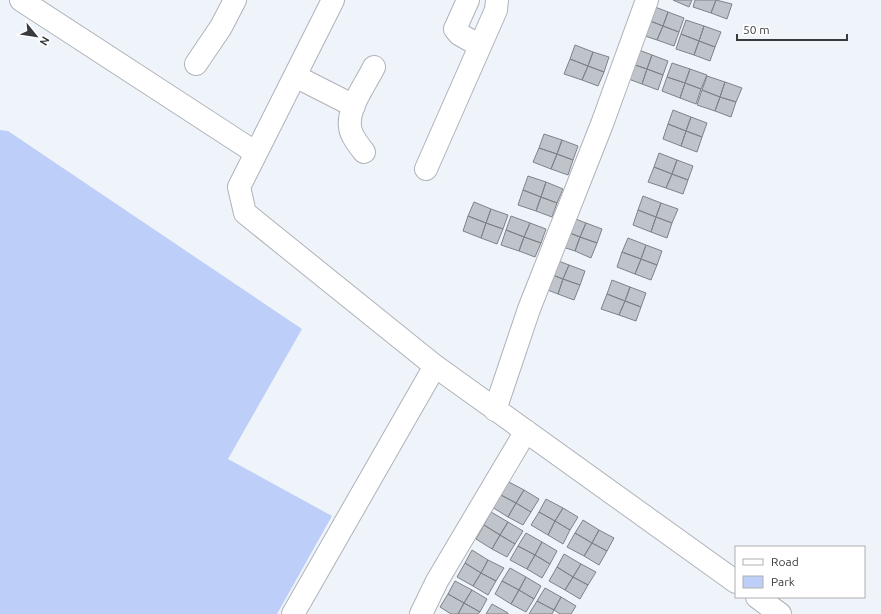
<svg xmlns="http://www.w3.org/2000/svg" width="881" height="614" viewBox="0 0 881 614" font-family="Ubuntu,sans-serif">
	<rect width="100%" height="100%" fill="#eff3fa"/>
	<!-- green -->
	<path fill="#bdcff8" d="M0,130L8,131L302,329L228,459L332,516L277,614H0Z"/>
	<!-- building -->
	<path fill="#bfc3ca" stroke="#7f8289" d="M673,0H692L689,7Z
		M695,0H716L711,13L693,7Z
		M716,0L732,4L727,19L711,13Z
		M650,5L668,12L663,26L645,19Z
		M668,12L684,18L679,32L663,26Z
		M645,19L663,26L657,40L639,34Z
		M686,20L704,26L699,41L681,34Z
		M663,26L679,32L674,46L657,40Z
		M704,26L721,32L715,47L699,41Z
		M681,34L699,41L694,55L676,49Z
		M699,41L715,47L710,61L694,55Z
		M575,45L593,52L588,66L570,59Z
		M634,48L652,55L647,69L629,63Z
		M593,52L609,57L604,72L588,66Z
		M652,55L668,61L663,75L647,69Z
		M570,59L588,66L582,80L564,74Z
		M629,63L647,69L642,84L623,77Z
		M672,63L690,69L685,83L667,77Z
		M588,66L604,72L598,86L582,80Z
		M647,69L663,75L658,90L642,84Z
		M690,69L707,75L701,89L685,83Z
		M707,76L725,82L720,97L702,90Z
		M667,77L685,83L680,98L662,91Z
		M725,82L742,88L736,102L720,97Z
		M685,83L701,89L696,104L680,98Z
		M702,90L720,97L715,111L697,105Z
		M720,97L736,102L731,117L715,111Z
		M673,110L691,117L686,131L668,124Z
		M691,117L707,123L702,137L686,131Z
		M668,124L686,131L681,146L663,139Z
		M686,131L702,137L697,152L681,146Z
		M544,134L562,140L557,154L539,148Z
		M562,140L578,146L573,160L557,154Z
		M539,148L557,154L551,169L533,162Z
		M659,153L677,160L672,174L654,167Z
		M557,154L573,160L568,175L551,169Z
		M677,160L693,166L688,180L672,174Z
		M654,167L672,174L666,188L648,182Z
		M672,174L688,180L683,194L666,188Z
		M528,176L546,182L541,197L523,190Z
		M546,182L563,189L557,203L541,197Z
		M523,190L541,197L536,211L518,205Z
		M643,196L661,203L656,217L638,210Z
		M541,197L557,203L552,217L536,211Z
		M474,202L491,209L486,223L468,216Z
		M661,203L678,209L672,223L656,217Z
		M491,209L508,215L503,229L486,223Z
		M638,210L656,217L651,232L633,225Z
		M468,216L486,223L481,238L463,231Z
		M511,216L530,223L524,237L506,230Z
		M568,216L586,223L580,237L562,230Z
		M656,217L672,223L667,238L651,232Z
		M486,223L503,229L497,244L481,238Z
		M530,223L546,229L541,243L524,237Z
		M586,223L602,229L597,243L580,237Z
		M506,230L524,237L519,251L501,245Z
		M562,230L580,237L575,251L557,245Z
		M524,237L541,243L535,257L519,251Z
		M580,237L597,243L591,258L575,251Z
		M628,238L646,245L641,259L622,252Z
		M646,245L662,251L657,265L641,259Z
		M622,252L641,259L635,274L617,267Z
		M551,258L569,265L563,279L545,272Z
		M641,259L657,265L651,280L635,274Z
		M569,265L585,271L580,285L563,279Z
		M545,272L563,279L558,294L540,287Z
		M563,279L580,285L574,300L558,294Z
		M612,280L630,287L625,301L607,294Z
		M630,287L646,293L641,307L625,301Z
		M607,294L625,301L619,315L601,309Z
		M625,301L641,307L636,321L619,315Z
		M507,481L524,490L516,503L499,494Z
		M524,490L539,499L531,512L516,503Z
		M499,494L516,503L508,517L492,507Z
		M546,499L563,508L555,521L539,512Z
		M516,503L531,512L523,525L508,517Z
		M563,508L578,517L570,530L555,521Z
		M491,512L508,522L500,535L484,525Z
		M539,512L555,521L548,535L531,525Z
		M583,520L599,530L592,543L575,533Z
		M555,521L570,530L563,544L548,535Z
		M508,522L523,531L515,544L500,535Z
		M484,525L500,535L492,549L476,539Z
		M599,530L614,538L607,551L592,543Z
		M526,533L542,542L535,555L518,546Z
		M575,533L592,543L584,556L567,547Z
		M500,535L515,544L507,557L492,549Z
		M542,542L557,551L550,564L535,555Z
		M592,543L607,551L599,565L584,556Z
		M518,546L535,555L527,569L510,560Z
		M472,550L488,560L481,573L465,563Z
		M564,554L581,564L573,577L557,567Z
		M535,555L550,564L542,578L527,569Z
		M488,560L504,568L496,581L481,573Z
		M465,563L481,573L473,586L457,577Z
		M581,564L596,572L588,585L573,577Z
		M557,567L573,577L565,590L549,581Z
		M510,568L526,577L519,590L502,581Z
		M481,573L496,581L488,595L473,586Z
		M526,577L541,586L534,599L519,590Z
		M573,577L588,585L580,599L565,590Z
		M455,581L472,590L464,603L448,594Z
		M502,581L519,590L511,604L495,594Z
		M545,588L561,597L554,610L537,601Z
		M472,590L487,599L480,612L464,603Z
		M519,590L534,599L526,612L511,604Z
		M448,594L464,603L458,614H451L440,607Z
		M561,597L576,606L571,614H560L554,610Z
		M537,601L554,610L552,614H529Z
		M464,603L480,612L478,614H458Z
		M492,604L508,613V614H486Z"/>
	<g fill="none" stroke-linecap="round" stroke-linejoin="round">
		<defs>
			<path id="minor" d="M21,0L256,153
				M333,0L239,187L245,213L435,366L736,582
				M468,0L455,29L459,34L480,46
				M196,64L221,27L235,0
				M295,76L354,106
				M364,152C360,147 356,142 353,136C341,115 365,86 374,67
				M426,169L496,10L497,0
				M495,410L529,309L602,124L647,0
				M757,597L780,614
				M293,614L435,366
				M421,614L437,581L526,431"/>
		</defs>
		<!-- minor casing -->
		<use href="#minor" stroke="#afb2b9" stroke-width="24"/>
		<!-- minor -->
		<use href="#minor" stroke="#fff" stroke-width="22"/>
	</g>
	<!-- legend -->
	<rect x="735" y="546" width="130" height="52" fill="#ffffff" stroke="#b0b0b1"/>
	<rect x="743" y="559" width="20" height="6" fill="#ffffff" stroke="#b0b0b1"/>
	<text x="771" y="566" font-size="12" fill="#393a3d">Road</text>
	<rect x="743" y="576" width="20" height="12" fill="#bdcff8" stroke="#b0b0b1"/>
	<text x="771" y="586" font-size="12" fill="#393a3d">Park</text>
	<!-- north arrow -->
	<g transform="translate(36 36) rotate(120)" stroke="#ffffff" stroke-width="3" paint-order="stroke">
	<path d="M0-3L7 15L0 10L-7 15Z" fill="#393a3d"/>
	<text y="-6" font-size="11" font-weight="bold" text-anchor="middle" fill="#393a3d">N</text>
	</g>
	<!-- scale -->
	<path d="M737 34v6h110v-6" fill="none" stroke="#393a3d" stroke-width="2"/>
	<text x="743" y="34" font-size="12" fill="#393a3d" stroke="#ffffff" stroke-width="3" paint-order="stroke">50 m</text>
</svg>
